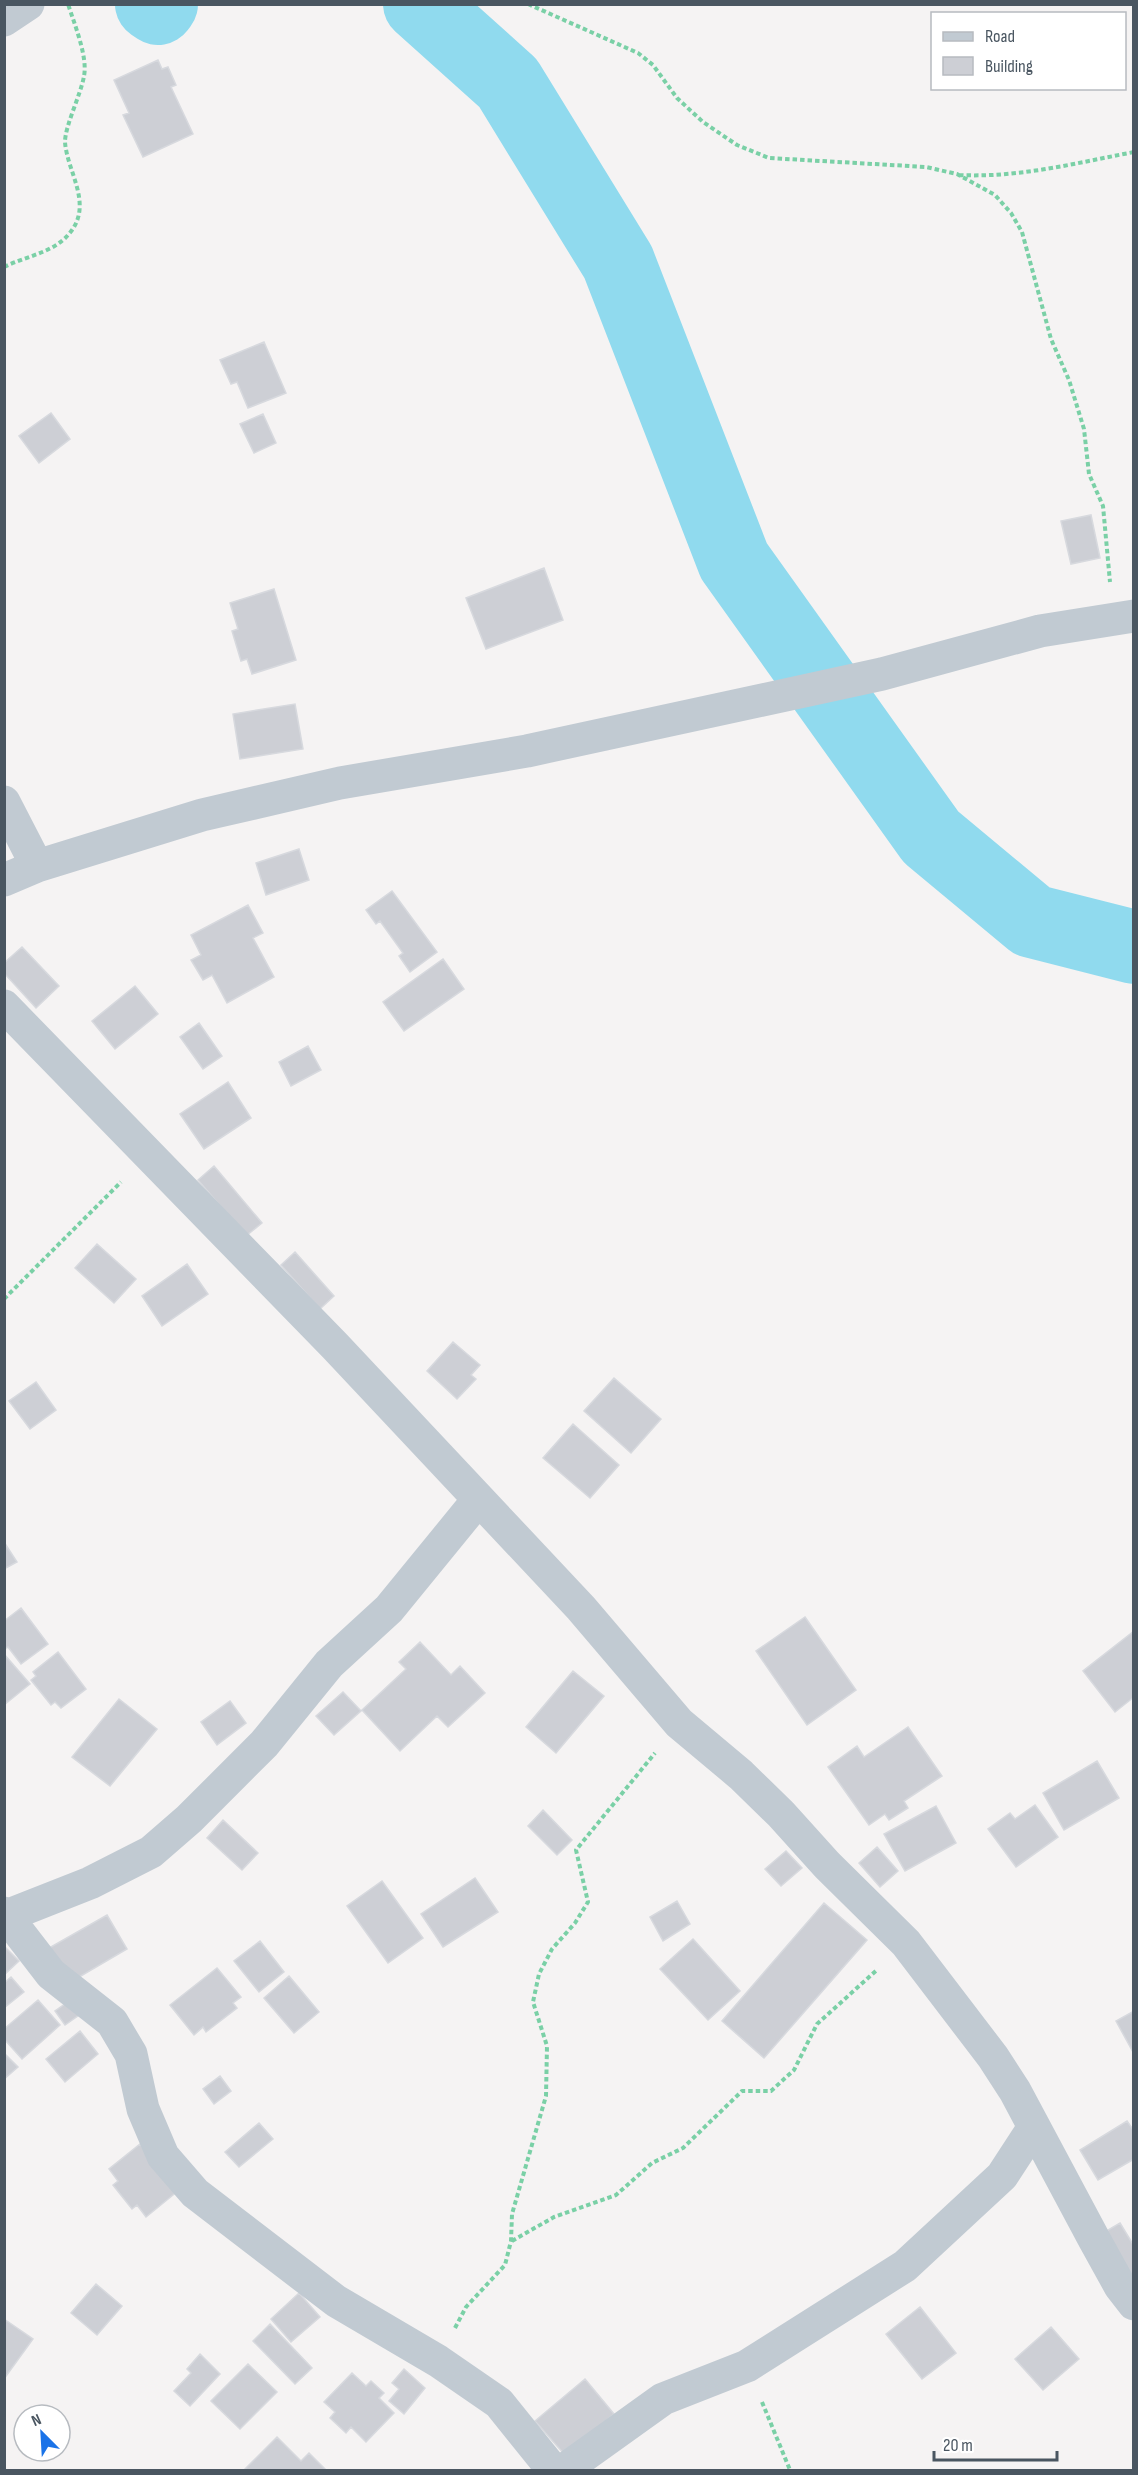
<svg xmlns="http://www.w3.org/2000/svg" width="1138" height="2475" viewBox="0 0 1138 2475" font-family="'Sofia Sans Condensed',sans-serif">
	<rect width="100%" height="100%" fill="#f5f3f3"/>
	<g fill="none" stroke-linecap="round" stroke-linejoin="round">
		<!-- river -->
		<path stroke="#90daee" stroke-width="74" d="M152,4L158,8L161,4
			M420,4L508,83L618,262L734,561L931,837L1032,921L1134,947"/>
	</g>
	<!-- building -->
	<path fill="#cdcfd5" stroke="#d7d9de" stroke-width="1.5" d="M158,60L162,69L168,67L176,85L171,87L193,134L143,157L123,115L129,113L114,80Z
		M264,342L286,393L248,408L237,382L231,384L220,360Z
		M51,413L70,439L39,463L19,436Z
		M263,414L276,443L254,453L240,424Z
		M1091,515L1100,558L1071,564L1061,521Z
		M544,568L563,620L486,649L466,598Z
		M274,589L296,660L252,674L247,659L241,661L232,631L238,629L230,603Z
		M295,704L303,749L240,759L233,714Z
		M299,849L309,880L266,895L256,863Z
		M392,891L437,952L410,972L399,956L403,953L380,921L376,924L366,910Z
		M248,905L263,933L253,938L274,977L227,1003L212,975L203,980L191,960L201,955L191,935Z
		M22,947L59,986L36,1008L4,973V963Z
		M443,959L464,989L404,1031L383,1002Z
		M135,986L158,1014L115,1049L92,1021Z
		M199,1023L222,1056L203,1069L180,1037Z
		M308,1046L321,1070L291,1086L279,1062Z
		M228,1082L251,1118L204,1149L180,1114Z
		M214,1166L262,1223L246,1236L198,1180Z
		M97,1244L136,1279L114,1303L75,1268Z
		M295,1252L334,1296L320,1309L281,1265Z
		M187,1264L208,1294L162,1326L142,1296Z
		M453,1342L480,1365L471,1375L476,1379L457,1399L427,1371Z
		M614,1378L661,1419L631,1453L584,1411Z
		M36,1382L56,1410L30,1429L9,1401Z
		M573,1424L619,1465L590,1498L543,1458Z
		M4,1542L17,1562L4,1569Z
		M21,1608L48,1644L21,1664L8,1647L4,1649V1621Z
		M805,1617L856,1690L807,1725L756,1651Z
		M1134,1631V1697L1115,1712L1083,1671Z
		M420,1642L451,1675L460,1666L485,1693L448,1727L437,1716L400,1751L362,1710L406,1669L399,1662Z
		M58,1652L86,1689L61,1708L55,1702L51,1705L31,1680L36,1676L33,1672Z
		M4,1654L30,1684L4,1705Z
		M573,1671L604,1696L556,1753L526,1727Z
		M343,1692L361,1711L334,1735L316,1716Z
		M119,1699L157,1729L110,1786L72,1757Z
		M230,1701L246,1723L217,1745L201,1722Z
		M908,1727L942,1776L904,1801L908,1808L889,1820L885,1814L869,1825L828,1767L857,1746L864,1757Z
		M1097,1761L1119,1798L1064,1830L1043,1793Z
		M1035,1805L1058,1837L1016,1867L988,1829L1010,1813L1015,1819Z
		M936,1806L956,1843L905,1871L884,1834Z
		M543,1810L572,1840L557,1855L528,1826Z
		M223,1820L258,1853L242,1870L207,1838Z
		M877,1847L898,1871L880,1887L859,1863Z
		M786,1851L802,1868L781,1886L765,1869Z
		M475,1878L498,1912L443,1947L421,1914Z
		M382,1881L423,1938L388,1963L347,1906Z
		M677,1901L690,1924L663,1941L650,1917Z
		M824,1903L867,1940L764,2058L722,2021Z
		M107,1915L127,1949L69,1983L49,1948Z
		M693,1939L740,1991L708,2020L660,1969Z
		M260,1941L284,1972L259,1992L234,1961Z
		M4,1946L19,1961L4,1975Z
		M217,1968L241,1997L233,2003L237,2008L206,2032L203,2027L194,2035L170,2005Z
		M289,1976L319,2012L294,2033L264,1998Z
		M11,1977L24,1992L4,2008V1983Z
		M72,1999L82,2013L65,2025L55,2011Z
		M38,2000L60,2025L22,2059L4,2039V2029Z
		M1134,2011V2054L1116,2021Z
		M80,2031L98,2054L65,2082L46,2059Z
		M4,2053L18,2067L4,2079Z
		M220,2076L231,2091L214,2104L203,2089Z
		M1127,2121L1134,2131V2159L1098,2180L1080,2150Z
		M259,2123L273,2139L239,2167L225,2152Z
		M140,2144L178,2191L146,2217L137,2205L132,2209L113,2185L118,2181L109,2169Z
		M1120,2223L1134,2246V2284L1103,2233Z
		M96,2284L122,2306L97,2335L71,2313Z
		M299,2293L320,2317L291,2342L271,2319Z
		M920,2307L956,2353L922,2379L886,2334Z
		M4,2319L33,2339L4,2379Z
		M270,2324L312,2368L295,2384L253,2341Z
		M1051,2327L1079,2359L1043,2390L1015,2359Z
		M200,2354L220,2374L190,2406L174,2391L191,2373L187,2369Z
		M248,2364L277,2392L240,2429L211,2401Z
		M404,2369L425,2388L404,2414L389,2401L399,2389L392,2383Z
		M352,2373L366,2386L371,2381L384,2393L379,2398L394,2413L366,2442L351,2427L346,2433L330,2418L335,2412L324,2402Z
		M585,2379L614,2414L565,2455L535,2421Z
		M277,2437L301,2461L309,2453L326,2470H246L245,2469Z"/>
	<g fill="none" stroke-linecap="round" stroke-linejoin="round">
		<!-- path -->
		<path stroke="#7ad0a6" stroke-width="4" stroke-dasharray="4.5 3" stroke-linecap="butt" d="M528,4L638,53L653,65L677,98L703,122L737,145L769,158L926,167L957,174L995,195L1011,213L1022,232L1051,339L1069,380L1084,429L1089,474L1103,506L1110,582
			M959,175C1019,178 1076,163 1134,152
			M4,267C28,255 56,253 72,230C92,202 67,171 65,142C65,126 81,94 84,76C88,57 74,23 68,4
			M4,1299L121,1182
			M512,2241L554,2217L616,2195L652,2163L683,2148L742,2091H771L794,2070L817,2024L878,1969
			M455,2328L466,2307L505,2265L511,2241L512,2214L546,2096L547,2046L533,2002L539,1974L552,1949L575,1923L588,1902L576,1850L655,1753
			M762,2402L790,2470"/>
		<!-- minor -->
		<path stroke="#c1cad2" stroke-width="33" d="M4,20L28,4
			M4,802L37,866
			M4,880L37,866L202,815L340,783L527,751L882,674L1040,631L1134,616
			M4,1006L335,1346L581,1608L679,1723L741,1775L781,1814L827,1865L906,1943L993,2057L1015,2091L1094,2239L1120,2286L1134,2304
			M4,1913L51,1974L112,2022L131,2054L143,2109L163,2156L195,2193L336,2301L438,2361L499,2403L553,2470
			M4,1917L90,1883L151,1852L189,1819L264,1744L329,1664L389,1609L478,1500
			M564,2470L663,2399L747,2366L905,2266L1002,2176L1034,2127"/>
	</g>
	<!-- border -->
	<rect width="1138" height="2475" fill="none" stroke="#4a5661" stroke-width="12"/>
	<!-- legend -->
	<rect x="931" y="12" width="195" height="78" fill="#ffffff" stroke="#b7bbc0" stroke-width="1.5"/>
	<rect x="943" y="32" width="30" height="9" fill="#c1cad2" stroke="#b7bbc0" stroke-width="1.5"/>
	<text x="985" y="42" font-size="18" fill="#4a5661">Road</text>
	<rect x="943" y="57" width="30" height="18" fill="#cdcfd5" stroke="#b7bbc0" stroke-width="1.5"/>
	<text x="985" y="72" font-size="18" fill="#4a5661">Building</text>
	<!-- north arrow -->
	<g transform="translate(42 2433) rotate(336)"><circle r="28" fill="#ffffff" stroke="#b7bbc0" stroke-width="1.5"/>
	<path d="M0-4.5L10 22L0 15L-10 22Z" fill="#1a73e8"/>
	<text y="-9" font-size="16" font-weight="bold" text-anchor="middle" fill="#4a5661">N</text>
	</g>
	<!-- scale -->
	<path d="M934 2451v9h123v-9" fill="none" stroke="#4a5661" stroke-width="3"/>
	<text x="943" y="2451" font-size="18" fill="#4a5661" stroke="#ffffff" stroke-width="4.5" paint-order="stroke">20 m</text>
</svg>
